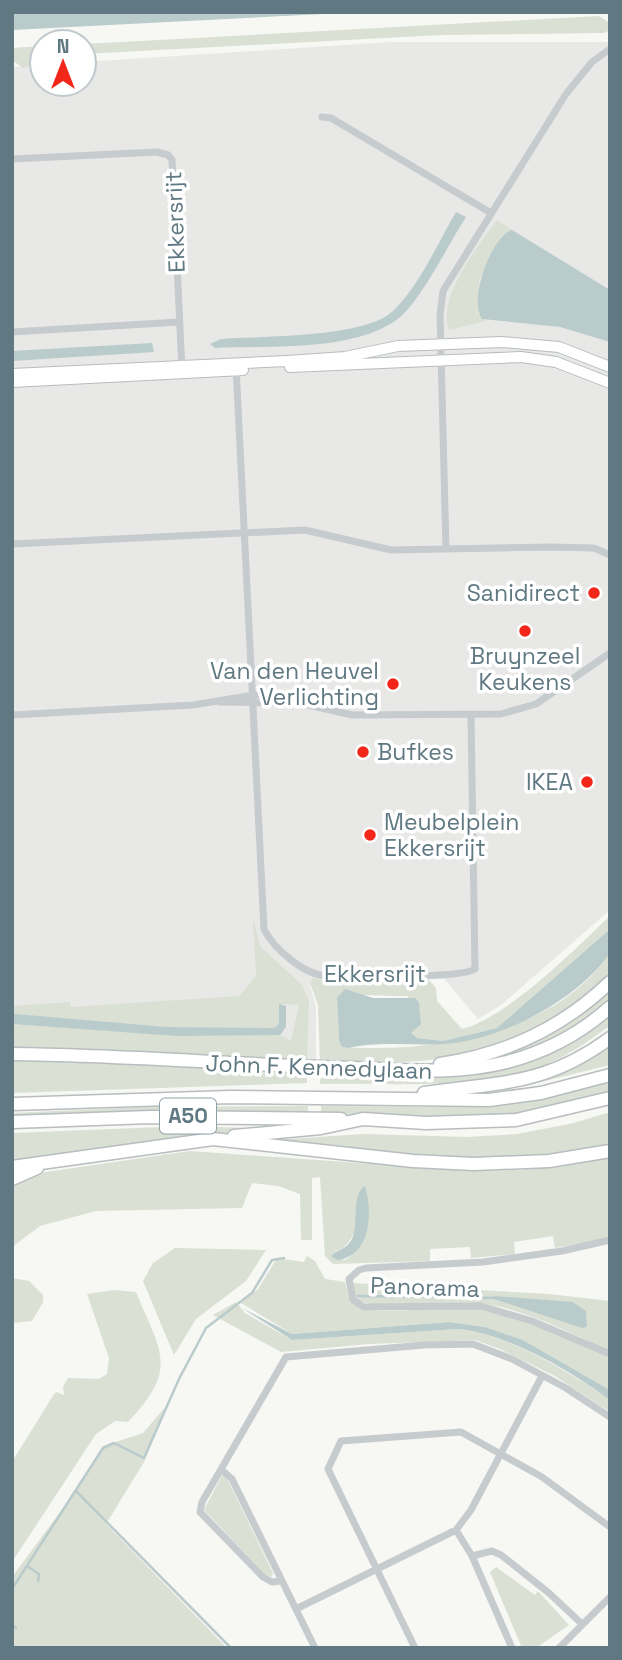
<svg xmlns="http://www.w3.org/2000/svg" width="622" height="1660" viewBox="0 0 622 1660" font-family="'Space Grotesk',sans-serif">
	<rect width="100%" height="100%" fill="#f7f7f4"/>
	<!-- built -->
	<path fill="#e8e8e7" d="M390,42H610V910L501,1005L478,1019L440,974L310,985L316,1007V1062L12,1066V67L42,65V84H84V62Z"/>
	<!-- green -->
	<path fill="#dae0d4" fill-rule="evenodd" d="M599,16L610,23V30L604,33L440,35L84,54V44Z
		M42,46V63L23,68L12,60V48Z
		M497,220L512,230L503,237L479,280L478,313L486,321L449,330C437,297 478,246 497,220Z
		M610,916V929L497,1028L443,1041L416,1038L410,1033L408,996C383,997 360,992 337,998L339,1041L342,1047C432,1053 555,1035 610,953V978C526,1058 430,1067 320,1062L318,1005L310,983L313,978L325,981L428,979L436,988L437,1001L462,1029C507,1018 575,949 610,916Z
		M253,917L260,946L301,984L309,1000L307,1061L12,1049V1024L177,1035H280L291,1041L299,1005L283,1004L279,1024L274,1028L167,1027L12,1014V1006L70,1002L71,1007L239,996L256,976Z
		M610,985V1002C556,1040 531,1058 465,1063L504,1052Z
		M610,1011L608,1027C585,1044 561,1060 534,1069C467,1091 390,1082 320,1084L321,1074H437L507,1065Z
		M610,1044V1065L524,1086L566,1071Z
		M12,1060H57L307,1074V1083L12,1093Z
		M610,1081V1093L515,1115L424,1118L321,1113V1106L467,1107L513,1104Z
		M308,1106V1112H146L12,1118V1113L146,1107Z
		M610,1112V1146L578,1152L472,1162L273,1140L364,1134L467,1137L517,1134L574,1123Z
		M187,1126L278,1129L218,1134L12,1164V1133Z
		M190,1151L472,1171L522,1170L610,1156V1238L555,1248L553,1236L514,1242L515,1254L471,1258L470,1247L430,1249V1261L333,1264L325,1256L320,1177L312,1178V1240H301L300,1194L278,1186L252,1183L242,1208L96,1211L40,1226L12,1247V1183L39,1173ZM366,1189C368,1213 372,1249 344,1260L335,1252C358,1245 360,1209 366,1189Z
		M175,1248L266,1250L246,1281L196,1319L174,1355L143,1281L153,1263Z
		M307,1256L315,1261L325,1279L345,1282L350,1302L362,1309C400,1315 441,1304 479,1309C524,1315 570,1339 610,1358V1390L523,1340L485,1327L449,1322L292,1334L241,1303L258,1289L277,1258L304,1262Z
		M12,1278L29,1281L43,1295V1302L32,1321L12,1323Z
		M353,1283L549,1294L610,1301V1351C567,1332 524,1308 477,1303C445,1300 377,1318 354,1296Z
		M114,1290L136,1292C160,1351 180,1368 128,1422L115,1421L96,1434L12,1562V1462L54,1394L57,1392L64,1395L63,1387L68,1378L99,1379L107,1374L109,1358L87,1294Z
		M236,1302L245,1313L292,1340L458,1329C509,1335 557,1366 601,1393L610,1400V1412L555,1376L500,1349L475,1340L369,1344L281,1352L213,1315Z
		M167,1405L144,1462L106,1524L227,1648H12V1577L75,1492L103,1446L143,1433Z
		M222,1475L226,1476L273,1573L272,1577L265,1574L204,1510Z
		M496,1567L535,1595L538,1591L569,1625L536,1648H522L490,1572Z"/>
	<!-- water -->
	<path fill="#bacbcc" d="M12,12H363L12,30Z
		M456,212L466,217C447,247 431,281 409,308C371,354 271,345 215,348L210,344L221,339C261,336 365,338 393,311C420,285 437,244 456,212Z
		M512,230L610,290V342L560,327L482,319C468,300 491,237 512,230Z
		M152,343L154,352L12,361V351Z
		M610,929V953C578,1000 501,1040 445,1044C414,1046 378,1041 349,1048L342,1047L339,1041L337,998L345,989L373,998H415L419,1003L421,1024L411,1033L417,1038L443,1041L497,1028Z
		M279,1004L286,1006V1027L280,1035L177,1036L12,1024V1014H16L167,1027L274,1028L279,1024Z
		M365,1186C373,1212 371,1257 337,1260L331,1256C338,1249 347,1249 352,1239C359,1224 351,1194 365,1186Z
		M494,1296L573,1302L586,1311L587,1327L582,1328L494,1299Z
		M242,1308L292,1334L449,1322L485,1327L523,1340L610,1390V1400C570,1370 508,1334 458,1329L292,1340Z"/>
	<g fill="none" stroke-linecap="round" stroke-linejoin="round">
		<!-- stream -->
		<path stroke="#bacbcc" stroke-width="2.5" d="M358,1296L494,1298
			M76,1491L231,1648
			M27,1566L39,1574L38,1581
			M12,1589L103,1448L114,1443L144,1458L179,1379L206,1328L252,1293L272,1260L284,1258
			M12,1625L16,1628"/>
		<defs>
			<path id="secondary" d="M290,367L521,357L556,362L610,383
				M12,374L287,361L345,357L398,346L502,342L559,347L610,367
				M12,382L243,370"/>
			<path id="highway" d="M12,1054C126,1055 239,1065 353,1068C405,1070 456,1075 507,1062C545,1052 581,1033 610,1007
				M440,1064C507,1054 562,1028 610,982
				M424,1093C499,1082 545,1086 610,1038
				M12,1104L230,1097L489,1100L541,1093L610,1075
				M12,1122L150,1117L341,1119
				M234,1136L321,1128L363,1119L426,1123L516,1120L610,1098
				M12,1167L213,1139L413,1161L474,1164L549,1161L610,1151
				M12,1179L37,1168"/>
		</defs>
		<!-- secondary casing -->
		<use href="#secondary" stroke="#b6bdc0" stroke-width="12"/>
		<!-- highway casing -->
		<use href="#highway" stroke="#b8bdbf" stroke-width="15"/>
		<!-- street -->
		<path stroke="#c6cbcd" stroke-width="7" d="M322,117L331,118L491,213
			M12,159L157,152L168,155L172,160L182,370
			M12,332L179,322
			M236,366L264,929C274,949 304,975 327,976C351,976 462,979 475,969L471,715
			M12,544L305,530L391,550L551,547L594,548L610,555
			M446,548L440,315L443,291L566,94L592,62L610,49
			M220,702L288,703
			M12,715L193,705L254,695L269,696L352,715L501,714L536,704L610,653
			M610,1240L562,1251L483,1262L366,1268L359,1270L349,1279L353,1300L364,1307L481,1306L532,1321L610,1354
			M223,1471L232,1479L315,1648
			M456,1530L472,1556L512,1648
			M472,1556L492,1551L501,1555L549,1593L582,1624
			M281,1581L272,1582L263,1577L200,1512L202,1502L286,1357L424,1345L473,1344L512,1359L566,1388L610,1417
			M296,1609L456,1530L471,1510L542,1376
			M415,1648L328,1469L341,1441L461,1432L542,1477L610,1527
			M559,1648L610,1597"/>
		<!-- secondary -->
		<use href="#secondary" stroke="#fff" stroke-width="10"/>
		<!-- highway -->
		<use href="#highway" stroke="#fff" stroke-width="12"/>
	</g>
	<!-- markers -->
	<g fill="#f22719" stroke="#fff" stroke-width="2.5">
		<circle cx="594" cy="593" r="7"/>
		<circle cx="525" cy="631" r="7"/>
		<circle cx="393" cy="684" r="7"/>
		<circle cx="363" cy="752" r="7"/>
		<circle cx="587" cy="782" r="7"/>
		<circle cx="370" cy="835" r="7"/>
	</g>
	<g text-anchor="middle" stroke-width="7" stroke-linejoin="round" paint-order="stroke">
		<!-- shield labels -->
		<rect fill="#fff" stroke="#8fa0a7" stroke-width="2" x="160" y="1098.5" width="56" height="35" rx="5"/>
		<g font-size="21" font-weight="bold" fill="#5f7881">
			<text x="188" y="1123">A50</text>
		</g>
		<!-- street labels -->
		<g font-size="23" fill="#5f7881" stroke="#fff">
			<text transform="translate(175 222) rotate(-92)" y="8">Ekkersrijt</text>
			<text x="375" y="982">Ekkersrijt</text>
			<text transform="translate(319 1067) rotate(2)" y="8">John F. Kennedylaan</text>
			<text transform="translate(425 1287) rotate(2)" y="8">Panorama</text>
		</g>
		<!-- poi labels -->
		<g font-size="23" fill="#5f7881" stroke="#fff" text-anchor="end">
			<text x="580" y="601">Sanidirect</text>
			<text x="525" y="664" text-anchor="middle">Bruynzeel<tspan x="525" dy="26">Keukens</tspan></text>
			<text x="379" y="679">Van den Heuvel<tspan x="379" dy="26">Verlichting</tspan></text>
			<text x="377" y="760" text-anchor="start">Bufkes</text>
			<text x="573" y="790">IKEA</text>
			<text x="384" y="830" text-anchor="start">Meubelplein<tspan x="384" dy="26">Ekkersrijt</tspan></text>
		</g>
	</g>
	<!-- border -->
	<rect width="622" height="1660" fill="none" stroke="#5f7881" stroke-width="28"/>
	<!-- north arrow -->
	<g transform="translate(63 63)"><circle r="33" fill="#ffffff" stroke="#bfc9cd" stroke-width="2"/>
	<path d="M0-5L12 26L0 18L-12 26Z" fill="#f22719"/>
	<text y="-10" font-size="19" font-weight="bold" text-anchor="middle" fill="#5f7881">N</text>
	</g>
</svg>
